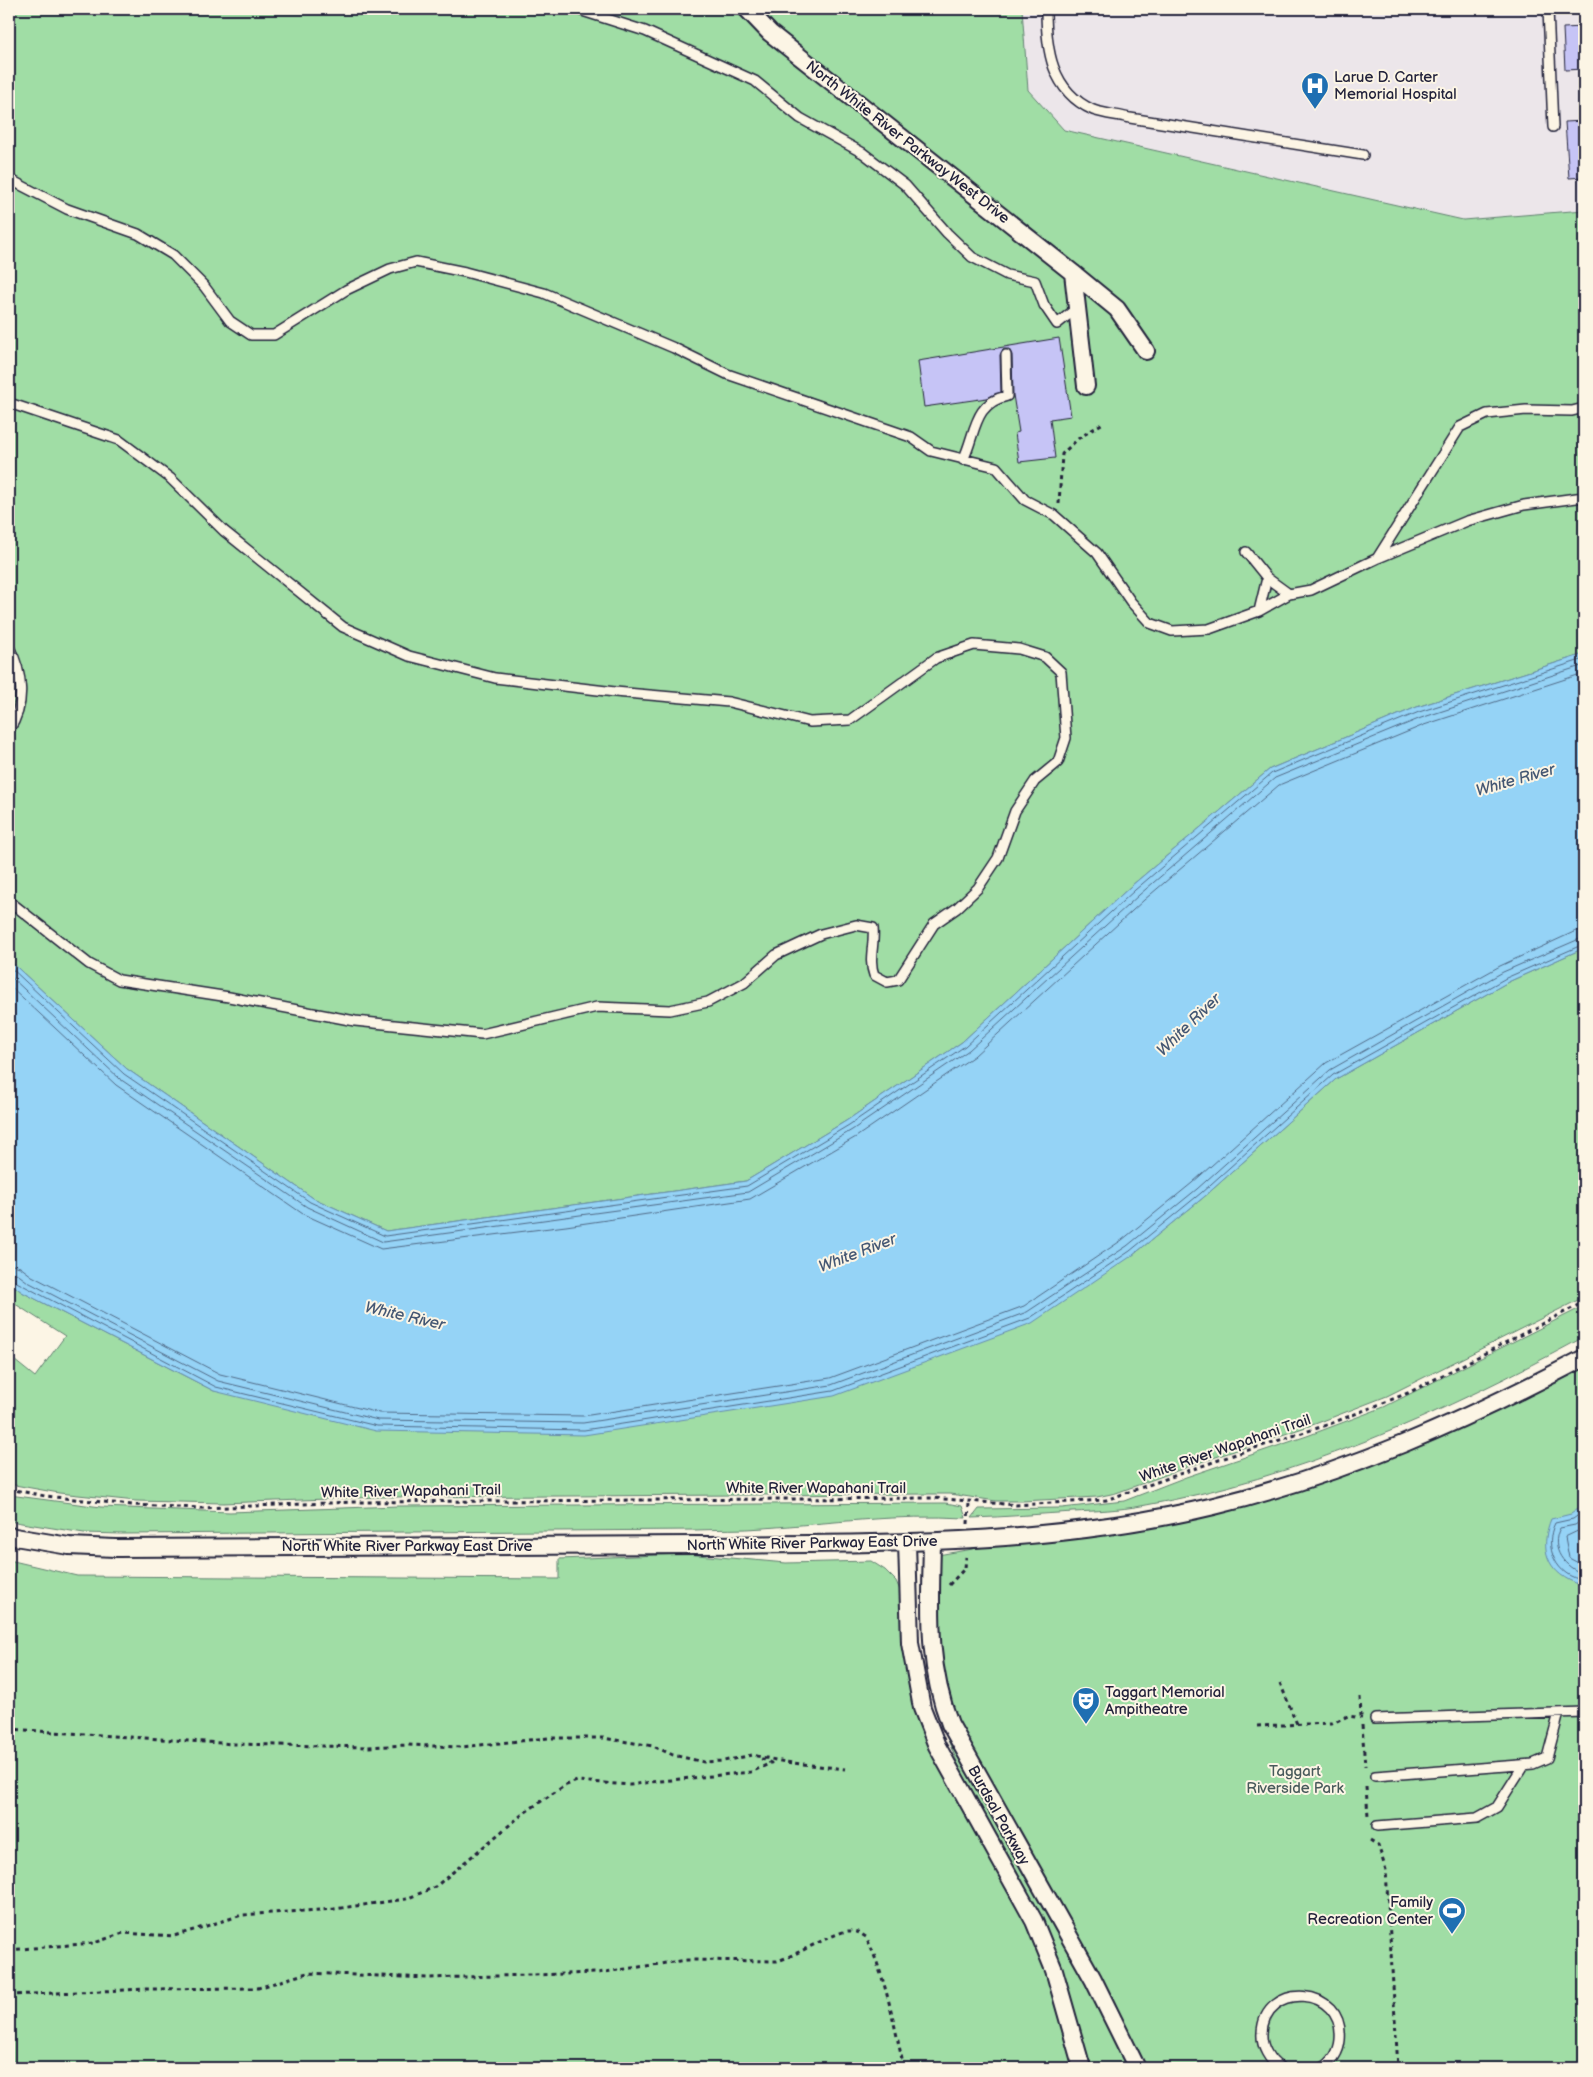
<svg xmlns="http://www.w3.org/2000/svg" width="1593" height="2077" viewBox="0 0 1593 2077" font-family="'Balsamiq Sans',sans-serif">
	<rect width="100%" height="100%" fill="#fcf5e5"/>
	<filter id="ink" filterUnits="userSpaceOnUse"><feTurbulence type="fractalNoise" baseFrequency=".02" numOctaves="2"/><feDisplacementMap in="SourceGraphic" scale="10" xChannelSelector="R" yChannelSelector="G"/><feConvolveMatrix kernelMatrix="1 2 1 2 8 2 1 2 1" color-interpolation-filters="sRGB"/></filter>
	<g filter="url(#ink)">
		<!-- built -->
		<path fill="#ece6ea" d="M1022,9H1584V210L1463,220L1064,130L1028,90Z"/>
		<!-- green -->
		<path fill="#a0dda5" stroke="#618070" d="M9,9H1022L1028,90L1064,130L1463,220L1584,210V654L1417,707L1270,769L1131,886L962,1042L846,1121L746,1181L386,1231L313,1198L127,1069L9,960Z
			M1584,948V1297L1387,1396L1315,1424L1204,1461L1116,1493L1097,1497L1022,1501H996L950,1494H930L380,1497L223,1503L136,1501L59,1493L9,1484V1356L35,1377L65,1336L9,1300V1282L22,1292L214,1391L1133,1255L1204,1197L1336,1079L1508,982Z
			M1584,1306V1337C1444,1413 1300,1478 1141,1506C1119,1510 1096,1511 1073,1512C1040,1514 1006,1517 972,1518L979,1509L1062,1508L1124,1501L1186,1477L1307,1436L1384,1407Z
			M1584,1359V2068H1087L1064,2026L1074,2068H9V1560L77,1576L559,1579V1559L686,1554L786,1563L871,1561L885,1570L896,1581L902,1595L909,1677L920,1727L988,1853L1009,1884L936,1712L932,1556L1071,1532L1292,1484Z
			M9,1495L101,1507L230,1512L398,1506L946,1503L962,1506L966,1518C898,1514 832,1523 764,1528C741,1530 718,1529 695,1530L121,1534L84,1533L9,1521Z"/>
		<!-- water -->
		<path fill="#95d3f6" stroke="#678cab" d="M1584,654V948L1508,982L1336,1079L1204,1197L1133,1255L1032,1323L834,1396L584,1435L376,1431L214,1391L22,1292L9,1282V960L127,1069L313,1198L386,1231L746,1181L846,1121L962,1042L1131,886L1270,769L1417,707Z
			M1584,1505V1585C1578,1585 1574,1582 1569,1580C1544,1567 1541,1544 1551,1519L1571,1514Z"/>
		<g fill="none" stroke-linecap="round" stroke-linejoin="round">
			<!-- shore -->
			<path stroke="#506986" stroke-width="1" d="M9,966L124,1074L310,1202L385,1236L747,1186L849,1125L965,1046L1135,890L1272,773L1419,712L1584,659
				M9,975L120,1079L307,1207L383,1242L748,1192L852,1130L969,1050L1139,895L1275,778L1421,718L1584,665
				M9,985L116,1085L303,1214L381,1249L566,1226L750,1199L856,1137L974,1056L1144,900L1279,785L1424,725L1584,673
				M9,1264L20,1267L32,1276L220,1374L379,1413L583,1416L830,1378L1024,1306L1122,1240L1192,1183L1326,1063L1500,966L1576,931L1584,930
				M9,1272L16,1273L28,1282L218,1381L378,1420L583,1423L831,1385L1027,1312L1127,1246L1197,1189L1330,1070L1503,972L1584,937
				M9,1278L216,1387L377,1426L584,1430L833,1391L1030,1318L1130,1251L1201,1193L1333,1075L1506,978L1584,944
				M1584,1511L1573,1519L1555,1523C1543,1547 1556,1577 1584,1580
				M1584,1519L1575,1525L1560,1528C1549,1549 1565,1568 1584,1574
				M1584,1528L1565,1537L1569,1558L1584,1566"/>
		</g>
		<!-- building -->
		<path fill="#c6c4f6" stroke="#22223b" d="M1584,27V69L1565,70L1563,28Z
			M1584,121V177L1569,178L1565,122Z
			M1059,338L1071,416L1050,419L1055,458L1019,462L1015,433L1019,432L1013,395L1012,355L1009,349H1003L1000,355L1001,392L987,398L924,407L918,361Z"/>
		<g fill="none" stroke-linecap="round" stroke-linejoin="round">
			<defs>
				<path id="lane" d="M576,9L645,31L755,81L800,118L863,153L905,185L947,233L972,257L1007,275L1035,281L1044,305L1057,324L1077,308
					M1046,9C1046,49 1051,91 1093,110C1104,114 1118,115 1130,118L1363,155
					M1548,9L1553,127
					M9,179L67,209L138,234L173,255L204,286L230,321L251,335H274L346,290L390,269L416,262L465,272L544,293L674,348L727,374L911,437L931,451L996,467L1025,500L1054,515L1097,553L1131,602L1150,623L1172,631L1209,629L1259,611L1289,594L1311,590L1378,558L1467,521L1524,505L1584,497
					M9,403L119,440L170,478L224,531L343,627L409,656L495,678L615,692L729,702L810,722L850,720L936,658L974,645L1019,649L1045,657L1061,672L1066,738L1058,762L1035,781L1015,811L998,858L978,888L957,908L934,924L898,980L887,982L874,975C868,959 875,944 873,928L856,925L821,934L776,955L744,983L708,1002L670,1010L597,1007L482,1034L355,1021L229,997L119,980L89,964L9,901
					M963,460C976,434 973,403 1007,396L1006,355
					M1246,552L1267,578L1289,594
					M1378,557L1460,427L1487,414L1526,410L1572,411L1584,408
					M1259,611L1267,578
					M9,647C23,673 26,705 9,730
					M1375,1719L1584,1712
					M1375,1776L1533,1764L1547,1758L1559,1713
					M1377,1826L1477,1818L1497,1807L1523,1766
					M1281,2068C1269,2061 1261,2046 1262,2033C1264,1981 1345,1985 1340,2040C1339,2052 1332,2063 1322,2068"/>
				<path id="street" d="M747,9L770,33L1073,273L1086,386
					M1073,273L1117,309L1146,351
					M9,1536L69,1546L115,1548C309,1547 503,1546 696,1545C870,1543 1044,1547 1214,1506C1346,1474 1464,1421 1584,1358
					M907,1542L910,1643L922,1708L937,1746L1034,1921L1054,1970L1082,2068
					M932,1542C931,1605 926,1663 950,1724L1093,1979L1137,2068"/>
			</defs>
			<!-- lane casing -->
			<use href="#lane" stroke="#22223b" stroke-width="12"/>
			<!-- street casing -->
			<use href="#street" stroke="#22223b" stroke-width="20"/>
			<!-- path -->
			<path stroke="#22223b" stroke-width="3" stroke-dasharray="4 4" stroke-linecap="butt" d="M1059,504L1062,454L1079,438L1103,423
				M9,1489L45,1496L132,1505L202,1508L354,1502L933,1498L1016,1505L1106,1500L1233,1455L1327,1425L1378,1405L1408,1393L1584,1302
				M968,1524L969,1502
				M949,1585L965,1568L966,1557
				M1280,1683L1297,1724
				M1360,1697L1361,1716
				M1362,1725L1365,1766
				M1257,1726L1332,1723L1348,1716L1362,1718
				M9,1729L234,1744L367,1747L407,1745L461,1747L548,1738H603L653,1746L673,1755L704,1762L724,1761L752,1755L785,1762L845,1769
				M1366,1787L1368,1816
				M1370,1840L1378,1845L1386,1870L1398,2068
				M9,1950L94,1943L123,1933L174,1936L242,1915L334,1909L406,1899L435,1887L524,1813L564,1786L577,1781L630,1785L651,1782L751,1772L771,1763L760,1758
				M9,1995L147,1989L258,1988L307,1973L429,1978L598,1973L687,1960L777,1961C796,1956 839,1929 851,1931C857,1931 861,1934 866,1937C886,1977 894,2025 904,2068"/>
			<!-- lane -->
			<use href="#lane" stroke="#fcf5e5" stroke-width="9"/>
			<!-- street -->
			<use href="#street" stroke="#fcf5e5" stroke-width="16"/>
		</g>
	</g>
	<!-- icons -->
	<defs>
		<symbol id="hospital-pin" viewBox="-11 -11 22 30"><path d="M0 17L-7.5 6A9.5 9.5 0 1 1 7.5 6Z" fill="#1f6fb2" stroke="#fcf5e5"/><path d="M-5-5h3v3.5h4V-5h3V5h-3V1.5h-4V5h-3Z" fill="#fff"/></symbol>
		<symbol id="theatre-pin" viewBox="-11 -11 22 30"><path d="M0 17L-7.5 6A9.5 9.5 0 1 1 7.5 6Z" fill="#1f6fb2" stroke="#fcf5e5"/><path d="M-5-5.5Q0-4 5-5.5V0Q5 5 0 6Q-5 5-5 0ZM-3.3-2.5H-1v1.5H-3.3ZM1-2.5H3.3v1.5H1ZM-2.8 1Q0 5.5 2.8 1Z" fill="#fff"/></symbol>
		<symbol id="stadium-pin" viewBox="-11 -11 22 30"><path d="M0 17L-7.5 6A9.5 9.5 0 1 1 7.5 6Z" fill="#1f6fb2" stroke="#fcf5e5"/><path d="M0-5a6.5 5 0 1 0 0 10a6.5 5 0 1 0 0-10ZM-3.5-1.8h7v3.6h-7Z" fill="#fff"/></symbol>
	</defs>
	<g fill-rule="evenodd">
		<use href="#hospital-pin" x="1299" y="70" width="32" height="43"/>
		<use href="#theatre-pin" x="1070" y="1685" width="32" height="43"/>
		<use href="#stadium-pin" x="1436" y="1895" width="32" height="43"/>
	</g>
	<g text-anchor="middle" stroke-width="4" stroke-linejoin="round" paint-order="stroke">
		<!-- poi labels -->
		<g font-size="15" fill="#22223b" stroke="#fcf5e5" text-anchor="start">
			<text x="1334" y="82">Larue D. Carter<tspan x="1334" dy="17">Memorial Hospital</tspan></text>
			<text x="1105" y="1697">Taggart Memorial<tspan x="1105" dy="17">Ampitheatre</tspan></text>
			<text x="1433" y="1907" text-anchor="end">Family<tspan x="1433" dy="17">Recreation Center</tspan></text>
		</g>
		<!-- street labels -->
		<g font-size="15" fill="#22223b" stroke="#fcf5e5">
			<text transform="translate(908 142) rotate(38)" y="5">North White River Parkway West Drive</text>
			<text transform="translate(1225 1448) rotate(-19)" y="5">White River Wapahani Trail</text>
			<text x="816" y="1493">White River Wapahani Trail</text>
			<text transform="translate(411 1491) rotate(-1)" y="5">White River Wapahani Trail</text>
			<text transform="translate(812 1543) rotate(-1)" y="5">North White River Parkway East Drive</text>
			<text x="407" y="1551">North White River Parkway East Drive</text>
			<text transform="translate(999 1815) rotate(61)" y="5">Burdsal Parkway</text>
		</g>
		<!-- park labels -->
		<g font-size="15" fill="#485a5b" stroke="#fcf5e5">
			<text x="1295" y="1776">Taggart<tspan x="1295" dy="17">Riverside Park</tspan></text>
		</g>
		<!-- water labels -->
		<g font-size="16" font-style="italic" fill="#445773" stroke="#fcf5e5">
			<text transform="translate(1515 779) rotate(-16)" y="6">White River</text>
			<text transform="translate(1188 1024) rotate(-44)" y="6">White River</text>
			<text transform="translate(857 1252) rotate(-21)" y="6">White River</text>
			<text transform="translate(405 1315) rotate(13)" y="6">White River</text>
		</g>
	</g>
	<!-- margin -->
	<rect width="1593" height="2077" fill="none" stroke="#fcf5e5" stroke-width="30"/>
	<rect x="15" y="15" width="1563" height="2047" fill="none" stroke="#22223b" stroke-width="2" filter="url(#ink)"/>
</svg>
